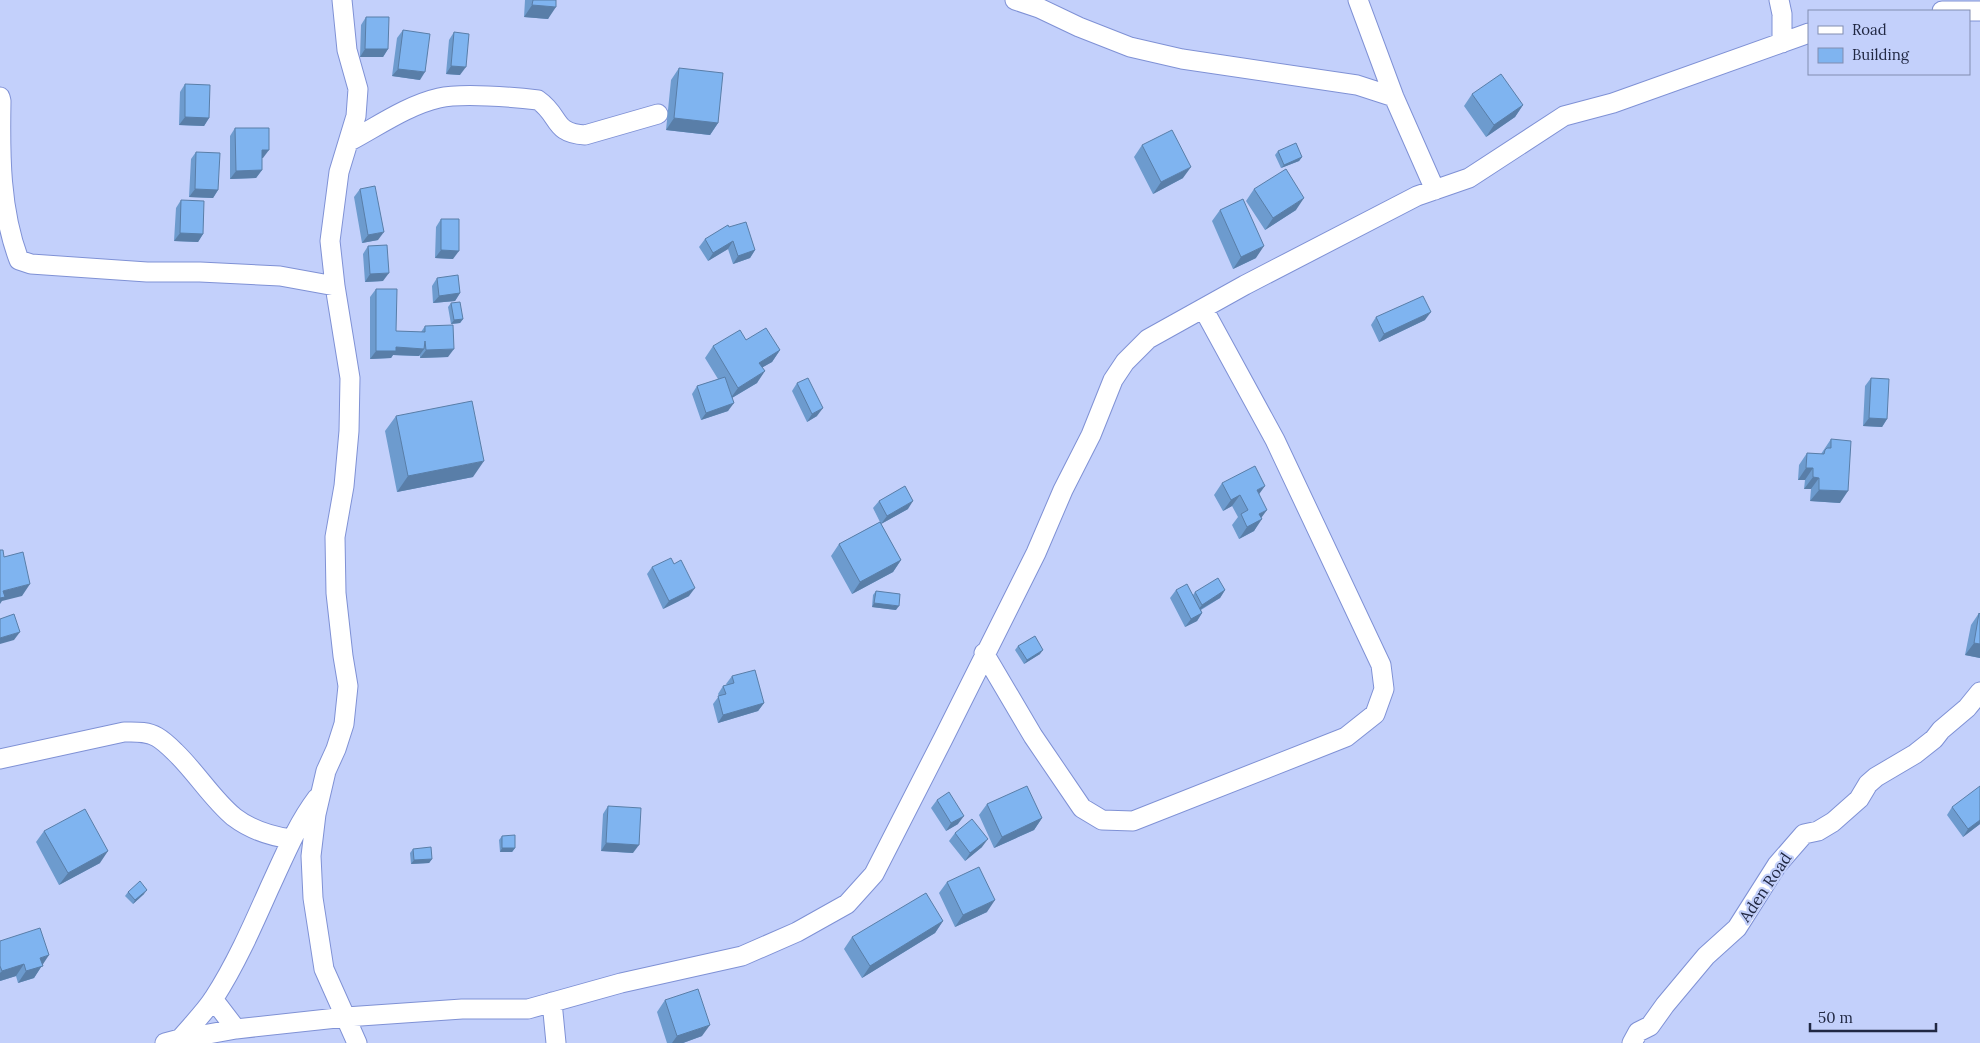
<svg xmlns="http://www.w3.org/2000/svg" width="1980" height="1043" viewBox="0 0 1980 1043" font-family="Lora,serif">
	<rect width="100%" height="100%" fill="#c3d0fb"/>
	<g fill="none" stroke-linecap="round" stroke-linejoin="round">
		<defs>
			<path id="street" d="M342,0L347,50L358,89L356,116L339,172L330,241L335,286L350,378L349,431L344,486L335,537L336,593L343,656L348,686L344,724L336,749L326,771L316,814L311,856L313,898L324,969L357,1043
				M1015,0L1039,8L1079,27L1130,47L1182,59L1357,85L1394,97
				M1358,0L1394,97L1435,190
				M1779,0L1782,14V43
				M1942,11H1980
				M0,97L1,101C0,154 0,210 19,260L31,264L147,272H200L280,276L335,286
				M350,141C378,126 408,105 439,98C461,93 514,97 538,100C561,116 552,133 585,135L658,114
				M984,653L1033,736L1082,808L1102,820L1133,821L1346,737L1375,714L1384,689L1381,665L1275,440L1204,310
				M0,759L124,732C135,732 147,731 157,737C164,741 170,747 175,752C196,772 213,800 234,817C251,830 270,836 291,839
				M213,999L236,1029
				M552,1002L556,1043
				M180,1039C192,1025 205,1012 214,998C236,964 253,925 269,889C284,857 296,826 317,798
				M165,1043L180,1039L236,1029L346,1017L462,1009H528L621,983L742,956L797,932L847,904L874,874L943,739L1036,553L1063,490L1091,435L1113,380L1125,362L1148,339L1245,285L1417,196L1469,178L1564,116L1613,103L1809,33
				M1632,1043L1638,1032L1650,1026L1665,1005L1706,956L1737,928L1777,865L1804,834L1818,831L1833,822L1859,799L1868,784L1876,777L1915,754L1934,739L1941,730L1967,708L1980,692"/>
		</defs>
		<!-- street casing -->
		<use href="#street" stroke="#7f91d5" stroke-width="21"/>
		<!-- street -->
		<use href="#street" stroke="#fff" stroke-width="19"/>
	</g>
	<!-- wall -->
	<path fill="#6d9bce" d="M525,0H556L548,19L524,17Z
		M366,17L388,49L383,57H360L361,25Z
		M403,30L420,80L392,76L397,38Z
		M454,32L460,75L446,74L449,40Z
		M679,68L718,123L710,135L666,130L671,80Z
		M185,84L209,118L204,126L179,125L180,92Z
		M1472,94L1523,105L1515,117L1486,137L1464,106Z
		M235,128L263,158H262V170L256,178L230,179V136Z
		M1142,145L1183,178L1153,194L1134,157Z
		M1278,151L1302,157L1299,161L1281,168L1275,155Z
		M196,152L218,190L213,198L189,197L191,159Z
		M360,189L378,240L362,243L354,197Z
		M1254,189L1296,210L1265,230L1246,201Z
		M181,200L203,234L198,242L174,241L176,208Z
		M1220,210L1256,258L1233,269L1212,221Z
		M441,219L453,259L435,258L436,227Z
		M729,227L755,250L750,258L733,264L728,249L708,261L699,247L705,239Z
		M368,246L383,281L365,282L363,254Z
		M437,278L460,293L455,301L433,303L432,286Z
		M376,289L396,331L421,332L425,326L448,357L420,358V355L419,356L393,355L391,358L370,359V297Z
		M451,303L463,319L460,323L451,324L448,307Z
		M1376,317L1425,320L1379,342L1371,325Z
		M746,340L780,350L772,362L762,367L757,383L732,398L728,411L701,420L692,394L697,386L718,379L705,358L713,346Z
		M1871,378L1887,419L1882,427L1863,426L1865,386Z
		M797,383L817,416L807,422L792,391Z
		M396,416L473,477L397,492L385,431Z
		M1831,439L1840,503L1810,501L1811,489H1804L1805,480H1798L1799,465L1807,453L1821,454Z
		M1222,483L1259,495L1261,518L1254,531L1239,539L1232,525L1238,517L1232,506L1223,511L1214,495Z
		M879,501L908,509L881,524L901,560L893,572L852,594L831,556L839,544L880,522L873,508Z
		M652,567L689,596L663,609L647,574Z
		M1176,590L1193,595L1195,592L1225,590L1220,598L1201,610L1202,613L1197,621L1185,627L1170,598Z
		M876,591L896,610L872,607L873,595Z
		M1979,613L1980,658L1965,655L1971,625Z
		M1018,646L1040,654L1024,664L1015,650Z
		M732,676L764,703L758,711L718,723L713,704L719,696L718,694L723,686L727,685L726,684Z
		M937,800L958,824L946,831L931,808Z
		M987,804L1042,818L1034,830L994,848L979,815Z
		M608,806L633,853L601,851L603,814Z
		M1952,807L1980,824L1963,837L1947,815Z
		M44,831L100,863L59,885L36,842Z
		M955,833L982,847L965,861L949,841Z
		M502,836L515,848L512,852H500L499,840Z
		M413,849L432,859L429,863L411,864L410,853Z
		M947,882L987,912L955,927L939,893Z
		M128,892L144,894L133,904L125,896Z
		M943,921L935,933L862,978L844,949L852,937Z
		M0,941L42,965L34,978L18,983L16,976L0,981Z
		M665,1000L702,1036L683,1043H667L657,1012Z"/>
	<!-- shaded-wall -->
	<path fill="#597ea8" d="M532,5L556,7L548,19L524,17Z
		M365,49H388L383,57H360Z
		M451,66L466,67L460,75L446,74Z
		M398,69L425,72L420,80L392,76Z
		M1523,105L1515,117L1486,137L1494,125Z
		M185,117L209,118L204,126L179,125Z
		M674,118L718,123L710,135L666,130Z
		M262,150H269L263,158H256Z
		M1302,157L1299,161L1281,168L1284,165Z
		M1191,167L1183,178L1153,194L1161,182Z
		M262,170L256,178L230,179L236,171Z
		M195,189L218,190L213,198L189,197Z
		M1304,198L1296,210L1265,230L1273,218Z
		M384,232L378,240L362,243L368,235Z
		M180,233L203,234L198,242L174,241Z
		M733,241L728,249L708,261L713,253Z
		M1264,246L1256,258L1233,269L1241,257Z
		M441,250L459,251L453,259L435,258Z
		M755,250L750,258L733,264L738,256Z
		M389,273L383,281L365,282L370,274Z
		M460,293L455,301L433,303L439,296Z
		M1431,312L1425,320L1379,342L1384,334Z
		M463,319L460,323L451,324L454,320Z
		M396,347L424,349L419,356L393,355L391,358L370,359L376,351Z
		M454,349L448,357L420,358L426,350Z
		M780,350L772,362L751,374L759,363Z
		M765,371L757,383L730,399L738,388Z
		M734,403L728,411L701,420L706,413Z
		M823,408L817,416L807,422L812,414Z
		M1869,418L1887,419L1882,427L1863,426Z
		M484,461L473,477L397,492L408,476Z
		M1806,468H1813L1805,480H1798Z
		M1813,477L1819,478L1811,489H1804Z
		M1265,486L1257,497V490Z
		M1819,490L1848,491L1840,503L1810,501Z
		M1240,495L1232,506L1223,511L1231,500Z
		M913,501L908,509L881,524L887,516Z
		M1267,510L1259,521L1262,519L1254,531L1239,539L1247,527L1259,514Z
		M901,560L893,572L852,594L860,582Z
		M30,584L22,596L2,601L0,604V596L3,591Z
		M695,588L689,596L663,609L669,601Z
		M1225,590L1220,598L1196,612L1202,605Z
		M874,603L899,606L896,610L872,607Z
		M1202,613L1197,621L1185,627L1191,619Z
		M20,632L14,640L0,644V638Z
		M1974,643L1980,644V658L1965,655Z
		M1043,650L1040,654L1024,664L1027,660Z
		M764,703L758,711L718,723L723,715Z
		M964,816L958,824L946,831L951,823Z
		M1042,818L1034,830L994,848L1002,837Z
		M1980,820V824L1963,837L1968,829Z
		M988,839L982,847L965,861L970,853Z
		M606,843L639,845L633,853L601,851Z
		M502,848H515L512,852H500Z
		M108,851L100,863L59,885L68,873Z
		M432,859L429,863L411,864L414,860Z
		M147,890L144,894L133,904L135,900Z
		M995,900L987,912L955,927L963,915Z
		M943,921L935,933L862,978L870,966Z
		M49,955L34,978L18,983L26,971L40,958Z
		M24,964L16,976L0,981V973L2,971Z
		M710,1025L702,1036L683,1043H672L677,1036Z"/>
	<!-- building -->
	<path fill="#7fb4f0" stroke="#597ea8" d="M533,0H556V7L532,5Z
		M366,17H389L388,49H365Z
		M403,30L430,34L425,72L398,69Z
		M454,32L469,34L466,67L451,66Z
		M679,68L723,73L718,123L674,118Z
		M1501,74L1523,105L1494,125L1472,94Z
		M185,84L210,85L209,118L185,117Z
		M235,128H269V150H262V170L236,171Z
		M1172,130L1191,167L1161,182L1142,145Z
		M1296,143L1302,157L1284,165L1278,151Z
		M196,152L220,153L218,190L195,189Z
		M1286,169L1304,198L1273,218L1254,189Z
		M375,186L384,232L368,235L360,189Z
		M1243,199L1264,246L1241,257L1220,210Z
		M181,200L204,201L203,234L180,233Z
		M441,219H459V251L441,250Z
		M746,222L755,250L738,256L733,241L713,253L705,239L728,225L729,227Z
		M387,245L389,273L370,274L368,246Z
		M458,275L460,293L439,296L437,278Z
		M376,289H397L396,331L425,332V326L453,325L454,349L426,350L425,341L424,349L396,347V351H376Z
		M1423,296L1431,312L1384,334L1376,317Z
		M460,302L463,319L454,320L451,303Z
		M766,328L780,350L759,363L765,371L738,388L713,346L740,330L746,340Z
		M725,377L734,403L706,413L697,386Z
		M808,378L823,408L812,414L797,383Z
		M1871,378L1889,379L1887,419L1869,418Z
		M472,401L484,461L408,476L396,416Z
		M1831,439L1851,441L1848,491L1819,490V478L1813,477V468H1806L1807,453L1824,454L1825,450L1827,448H1831Z
		M1255,466L1265,486L1257,490L1267,510L1259,514L1262,519L1247,527L1241,514L1248,510L1240,495L1231,500L1222,483Z
		M905,486L913,501L887,516L879,501Z
		M880,522L901,560L860,582L839,544Z
		M0,550H3L4,557L23,552L30,584L3,591L5,597L0,598Z
		M671,558L674,564L681,560L695,588L669,601L652,567Z
		M1218,578L1225,590L1202,605L1195,592Z
		M1187,584L1202,613L1191,619L1176,590Z
		M876,591L900,594L899,606L874,603Z
		M1979,613L1980,614V644L1974,643Z
		M14,614L20,632L0,638V619Z
		M1035,636L1043,650L1027,660L1018,646Z
		M755,670L764,703L723,715L718,696L726,694L723,686L734,683L732,676Z
		M1027,786L1042,818L1002,837L987,804Z
		M1980,786V820L1968,829L1952,807Z
		M949,792L964,816L951,823L937,800Z
		M608,806L641,808L639,845L606,843Z
		M85,809L108,851L68,873L44,831Z
		M972,819L988,839L970,853L955,833Z
		M515,835V848H502V836Z
		M431,847L432,859L414,860L413,849Z
		M979,867L995,900L963,915L947,882Z
		M140,881L147,890L135,900L128,892Z
		M926,893L943,921L870,966L852,937Z
		M40,928L49,955L40,958L43,966L26,971L24,964L2,971L0,966V941Z
		M698,989L710,1025L677,1036L665,1000Z"/>
	<g text-anchor="middle" stroke-width="4.5" stroke-linejoin="round" paint-order="stroke">
		<!-- street labels -->
		<g font-size="16" fill="#212843" stroke="#c3d0fb">
			<text transform="translate(1765 887) rotate(-56)" y="6">Aden Road</text>
		</g>
	</g>
	<!-- legend -->
	<rect x="1808" y="10" width="162" height="65" fill="#c3d0fb" stroke="#828db1"/>
	<rect x="1818" y="26" width="25" height="8" fill="#ffffff" stroke="#828db1"/>
	<text x="1852" y="35" font-size="15" fill="#212843">Road</text>
	<rect x="1818" y="48" width="25" height="15" fill="#7fb4f0" stroke="#828db1"/>
	<text x="1852" y="60" font-size="15" fill="#212843">Building</text>
	<!-- scale -->
	<path d="M1810 1023v8h126v-8" fill="none" stroke="#212843" stroke-width="2.5"/>
	<text x="1818" y="1023" font-size="15" fill="#212843" stroke="#c3d0fb" stroke-width="4" paint-order="stroke">50 m</text>
</svg>
